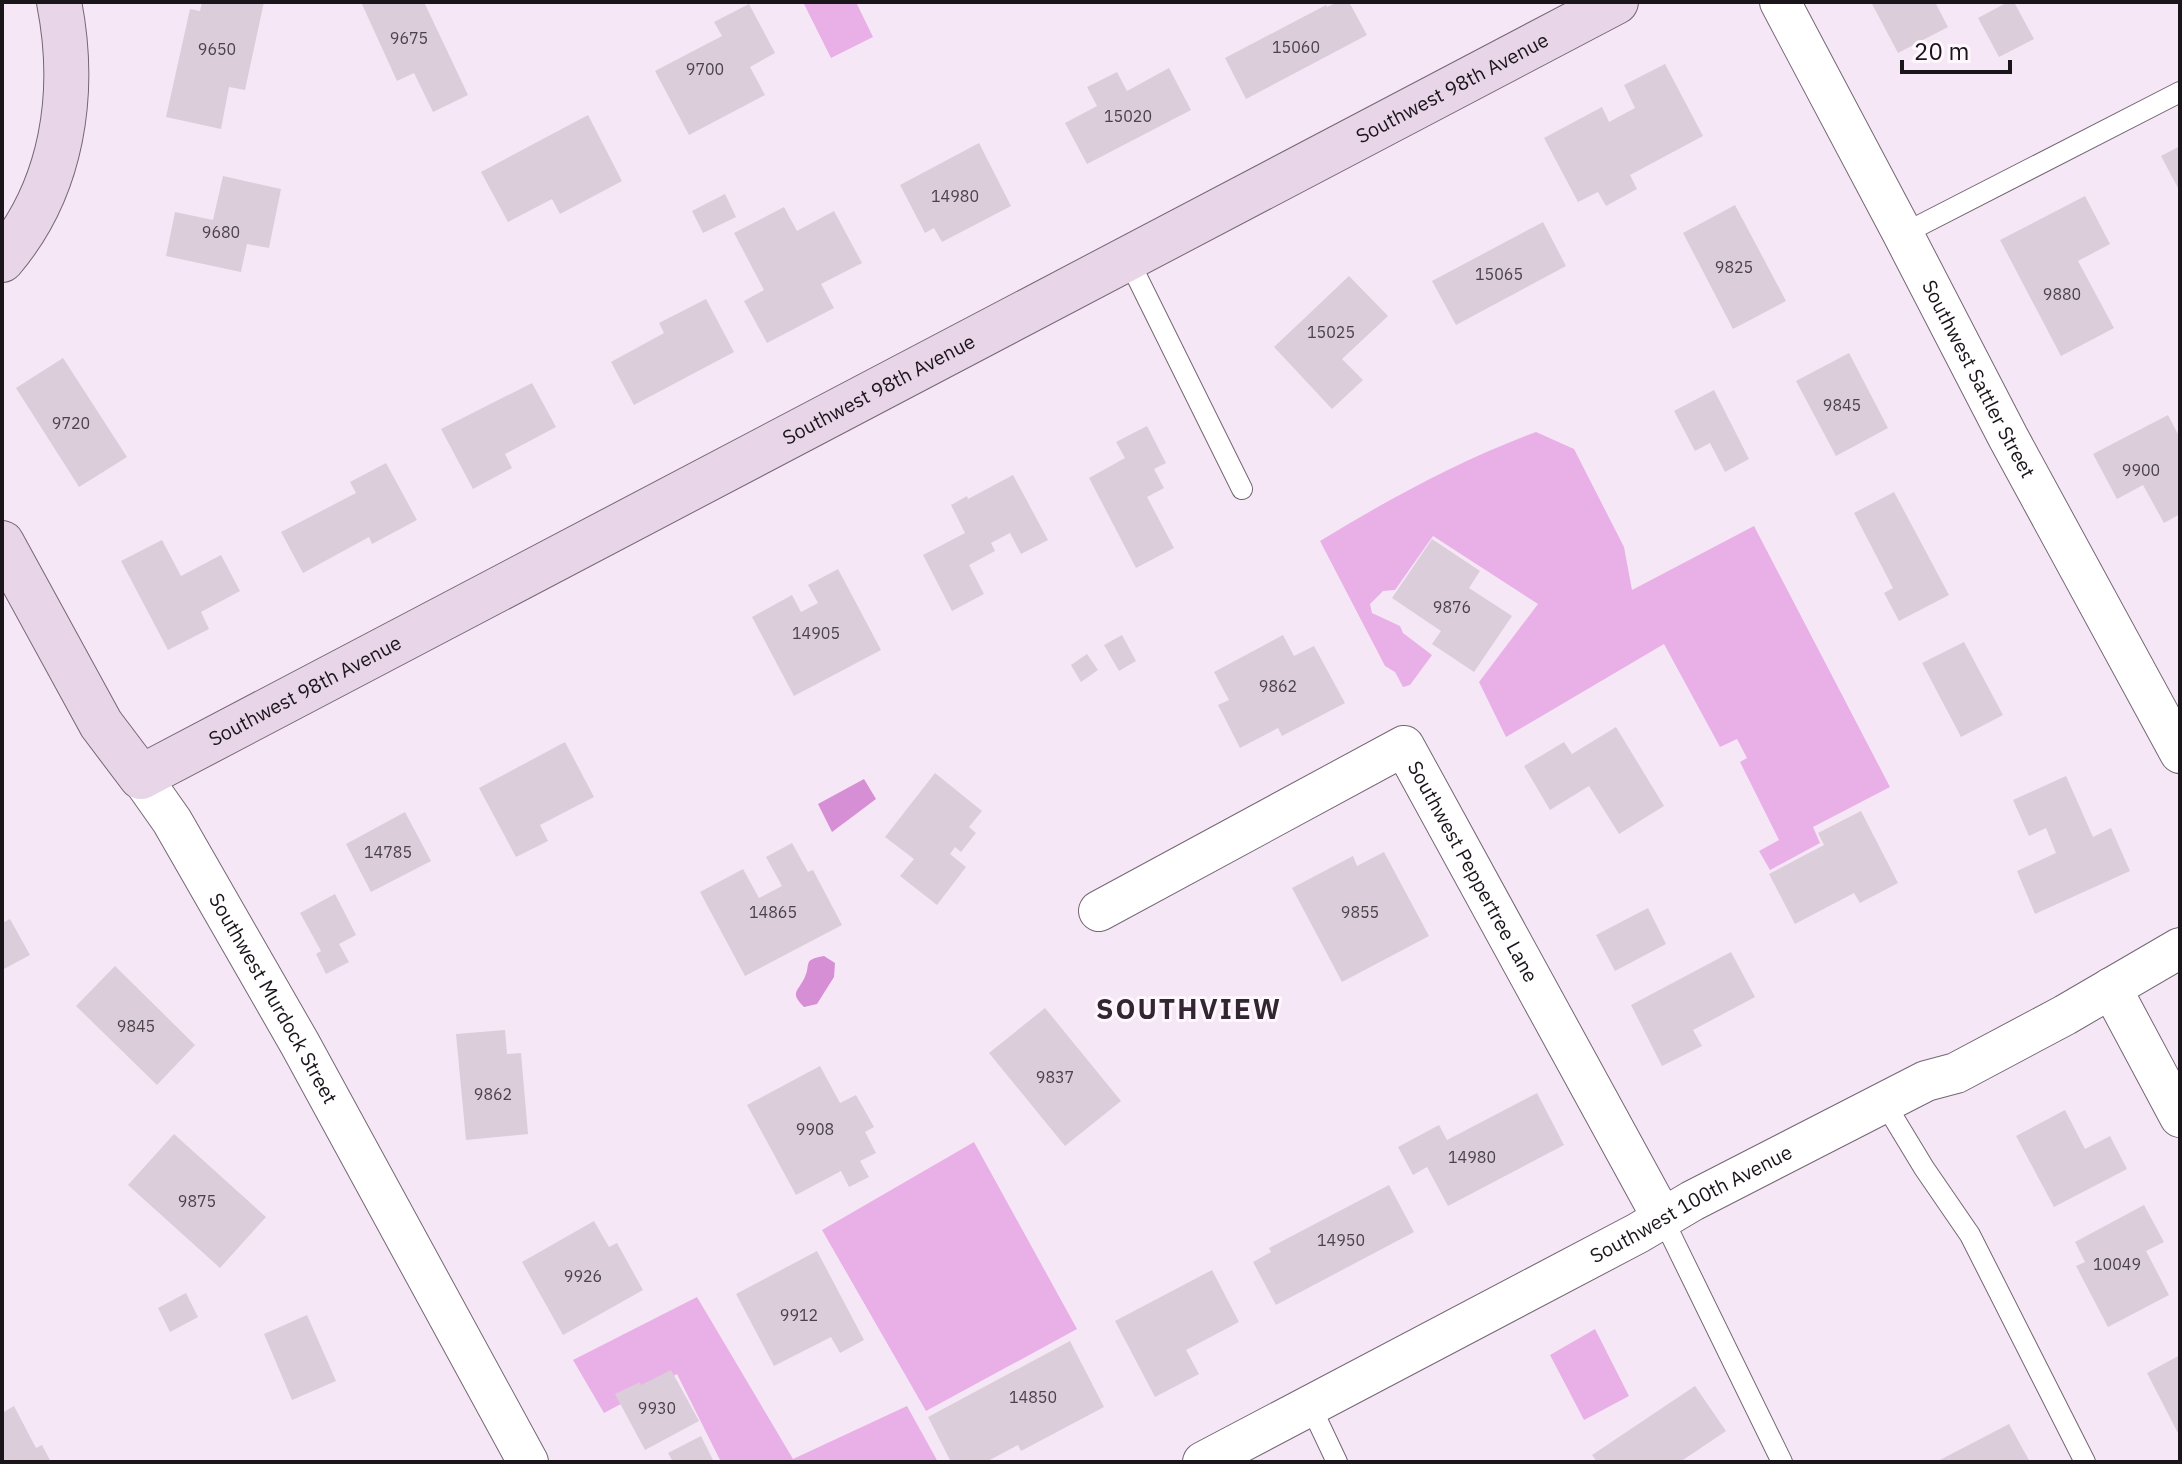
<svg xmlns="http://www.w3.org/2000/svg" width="2182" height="1464" viewBox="0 0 2182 1464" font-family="'IBM Plex Sans',sans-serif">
	<rect width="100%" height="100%" fill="#f6e7f6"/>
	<!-- green -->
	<path fill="#e9b0e8" d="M807,2H856L873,37L831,58L804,4Z
		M1536,432L1574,449L1624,547L1632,590L1754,526L1890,787L1813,827L1820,843L1770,870L1759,851L1779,840L1740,762L1747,758L1737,739L1720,747L1664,644L1506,737L1479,682L1538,604L1433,536L1395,590L1383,591L1370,604L1372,613L1400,626L1403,633L1432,655L1410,685L1403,687L1395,672L1385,666L1320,541C1389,499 1460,460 1536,432Z
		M974,1142L1077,1329L926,1411L822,1230Z
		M697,1297L793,1459L907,1406L938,1462H721L677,1374L604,1413L573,1360Z
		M1595,1329L1629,1396L1584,1420L1550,1355Z"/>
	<!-- water -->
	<path fill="#d68fd5" d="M864,779L876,799L832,832L818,804Z
		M824,956L835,963L834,977L817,1004L804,1007C790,993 797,992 804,979C812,964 801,960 824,956Z"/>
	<!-- building -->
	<path fill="#dccddb" d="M202,2H264L245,90L229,87L221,129L166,117L190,9L200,11Z
		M361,2H424L468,95L433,112L414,73L397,81Z
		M1338,2H1349L1367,35L1246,99L1225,58L1326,5L1327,7Z
		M1871,2H1935L1948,27L1898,53Z
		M2008,2H2014L2034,39L1999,57L1978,18Z
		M749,4L775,53L750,67L765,95L689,135L655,71L722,36L714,22Z
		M1665,64L1703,136L1630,175L1637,189L1606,206L1598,192L1578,202L1544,138L1602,107L1609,122L1635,108L1624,85Z
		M1169,68L1191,110L1087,164L1065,123L1097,106L1087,87L1117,72L1127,91Z
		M588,115L622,181L560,214L552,199L508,222L481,172Z
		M979,143L1011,206L942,242L934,228L925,233L900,185Z
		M2180,146V186L2178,188L2161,156Z
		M223,176L281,189L269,248L247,244L241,272L166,256L175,212L213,220Z
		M725,194L736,217L703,233L692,211Z
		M2085,196L2110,244L2078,261L2114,328L2061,356L2000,240Z
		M1735,205L1786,301L1733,329L1683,233Z
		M784,207L797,231L834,211L862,263L821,284L834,308L767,343L744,301L764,290L734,233Z
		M1543,222L1566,266L1456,325L1432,281Z
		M1349,276L1388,316L1342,359L1363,380L1332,409L1274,347Z
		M706,299L734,352L634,405L611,362L664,333L659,323Z
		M1849,353L1888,428L1836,456L1796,381Z
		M63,358L127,457L79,487L16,388Z
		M532,383L556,427L505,454L512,468L473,489L441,429Z
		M1714,390L1749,459L1725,472L1710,443L1695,451L1674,411Z
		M2168,415L2180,438V514L2164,523L2143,485L2117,499L2093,454Z
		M1147,426L1166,463L1154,469L1164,488L1147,497L1174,548L1136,568L1089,478L1125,458L1116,442Z
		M386,463L417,520L372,544L369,537L303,573L281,532L356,493L350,482Z
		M1013,475L1048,540L1021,554L1010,533L991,543L995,551L969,565L984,594L952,611L923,555L965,533L951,505L967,496L968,499Z
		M1894,492L1949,595L1899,621L1884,593L1893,588L1854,513Z
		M1432,539L1480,571L1469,588L1512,616L1474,672L1432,644L1441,631L1392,598Z
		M162,540L181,576L221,555L240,591L201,612L209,629L168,650L121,561Z
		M838,569L881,650L794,696L752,617L792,595L801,612L818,603L808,585Z
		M1122,635L1136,661L1119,671L1104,645Z
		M1283,635L1294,656L1314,646L1345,703L1282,736L1278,728L1240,748L1218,705L1229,700L1214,672Z
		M1964,642L2003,715L1961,737L1922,663Z
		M1087,654L1098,670L1081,682L1071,665Z
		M1616,727L1664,806L1619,834L1589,786L1550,810L1524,766L1564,742L1572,754Z
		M565,742L594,797L540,825L548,841L516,857L479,788Z
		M935,773L982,811L969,827L976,833L961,852L955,847L950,854L966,867L937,905L900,876L914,859L885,837Z
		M2066,776L2093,837L2111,828L2130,871L2035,914L2017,871L2056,853L2046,828L2029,836L2013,800Z
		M1861,811L1898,883L1860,903L1854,893L1795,924L1769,874L1824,845L1818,833Z
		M405,812L431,861L371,892L346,844Z
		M792,843L808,872L813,870L842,925L745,976L700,892L743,869L759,898L782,886L766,857Z
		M1384,852L1429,936L1342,982L1292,888L1353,856L1357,866Z
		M335,894L356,935L339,944L349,962L326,974L316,954L321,951L300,913Z
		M1648,908L1666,944L1615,971L1596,935Z
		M10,919L30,955L2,970V923Z
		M1731,952L1755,997L1693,1030L1702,1046L1662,1066L1631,1005Z
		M115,966L195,1045L157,1085L76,1006Z
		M1045,1008L1121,1101L1065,1146L989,1053Z
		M505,1030L507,1054L521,1053L528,1134L466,1140L456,1034Z
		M820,1066L840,1103L856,1095L874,1127L865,1132L876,1153L860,1161L869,1177L849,1187L841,1171L796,1195L747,1105Z
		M1537,1093L1564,1145L1448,1206L1427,1167L1413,1175L1398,1147L1439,1125L1447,1140Z
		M2065,1110L2085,1149L2110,1136L2127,1169L2054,1207L2016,1136Z
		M174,1134L266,1217L220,1268L128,1185Z
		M1389,1185L1414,1232L1276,1305L1253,1262L1271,1252L1269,1248Z
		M2144,1205L2164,1242L2146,1251L2169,1295L2108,1327L2076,1266L2085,1262L2075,1242Z
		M594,1221L609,1247L617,1243L643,1290L563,1335L522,1262Z
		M817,1251L864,1340L840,1353L831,1337L774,1366L736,1294Z
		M1212,1270L1239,1322L1186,1350L1199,1374L1155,1397L1115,1321Z
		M186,1293L198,1317L170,1332L158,1308Z
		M307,1315L336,1381L292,1400L264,1334Z
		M1070,1341L1104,1407L1021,1451L1018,1445L986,1462H951L928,1417Z
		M2180,1355V1437L2147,1373Z
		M671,1370L699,1421L645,1450L615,1394L640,1382L641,1385Z
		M1695,1386L1726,1431L1680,1462H1597L1592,1455Z
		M14,1406L36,1448L42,1445L51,1462H2V1413Z
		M2009,1424L2030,1462H1936Z
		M701,1436L714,1462H673L668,1453Z"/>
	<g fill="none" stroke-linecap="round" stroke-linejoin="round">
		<defs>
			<path id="lane" d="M1903,234L2180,92
				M1128,259L1242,489
				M1884,1102L1924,1168L1970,1235L2085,1462
				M1663,1219L1782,1462
				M1310,1405L1337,1462"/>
			<g id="street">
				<path id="s1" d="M1780,2L1903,234L2008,437L2180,753"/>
				<path id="s2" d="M141,777L172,821L300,1044L528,1462"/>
				<path id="s3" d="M1099,911L1404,746L1663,1219"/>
				<path d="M2111,988L2180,1117"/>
				<path id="s4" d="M1203,1462L1638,1233L1692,1201L1926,1081L1956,1073L2065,1015L2180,948"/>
			</g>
			<g id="secondary">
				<path d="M2,260C63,188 77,93 59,2"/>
				<path id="s5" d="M2,543L101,724L141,777L1616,2"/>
			</g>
		</defs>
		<!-- lane casing -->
		<use href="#lane" stroke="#746774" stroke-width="22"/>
		<!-- street casing -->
		<use href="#street" stroke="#746774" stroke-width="42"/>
		<!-- secondary casing -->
		<use href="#secondary" stroke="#746774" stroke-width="46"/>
		<!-- lane -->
		<use href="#lane" stroke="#fff" stroke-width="20"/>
		<!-- street -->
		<use href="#street" stroke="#fff" stroke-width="40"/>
		<!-- secondary -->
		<use href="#secondary" stroke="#e8d5e8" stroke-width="44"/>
	</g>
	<g text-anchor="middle" stroke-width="6" stroke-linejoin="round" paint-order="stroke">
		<!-- number labels -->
		<g font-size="16" fill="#4a434a">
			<text x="409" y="44">9675</text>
			<text x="1296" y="53">15060</text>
			<text x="217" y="55">9650</text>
			<text x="705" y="75">9700</text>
			<text x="1128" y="122">15020</text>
			<text x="955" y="202">14980</text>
			<text x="221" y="238">9680</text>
			<text x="1734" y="273">9825</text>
			<text x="1499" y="280">15065</text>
			<text x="2062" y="300">9880</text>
			<text x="1331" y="338">15025</text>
			<text x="1842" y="411">9845</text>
			<text x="71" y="429">9720</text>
			<text x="2141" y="476">9900</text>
			<text x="1452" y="613">9876</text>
			<text x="816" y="639">14905</text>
			<text x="1278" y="692">9862</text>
			<text x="388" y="858">14785</text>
			<text x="773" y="918">14865</text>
			<text x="1360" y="918">9855</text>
			<text x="136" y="1032">9845</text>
			<text x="1055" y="1083">9837</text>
			<text x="493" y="1100">9862</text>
			<text x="815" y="1135">9908</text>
			<text x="1472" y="1163">14980</text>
			<text x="197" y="1207">9875</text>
			<text x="1341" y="1246">14950</text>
			<text x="2117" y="1270">10049</text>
			<text x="583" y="1282">9926</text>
			<text x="799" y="1321">9912</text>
			<text x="1033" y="1403">14850</text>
			<text x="657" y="1414">9930</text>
		</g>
		<!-- street labels -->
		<g font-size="20" fill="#1a151a" stroke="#fef7fd">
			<text dy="7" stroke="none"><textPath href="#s5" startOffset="1754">Southwest 98th Avenue</textPath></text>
			<text dy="7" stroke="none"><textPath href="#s1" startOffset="426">Southwest Sattler Street</textPath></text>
			<text dy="7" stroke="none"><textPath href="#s5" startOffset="1106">Southwest 98th Avenue</textPath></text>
			<text dy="7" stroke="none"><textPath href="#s5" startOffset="458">Southwest 98th Avenue</textPath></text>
			<text dy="7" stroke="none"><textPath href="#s3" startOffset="490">Southwest Peppertree Lane</textPath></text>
			<text dy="7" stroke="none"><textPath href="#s2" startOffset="258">Southwest Murdock Street</textPath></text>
			<text dy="7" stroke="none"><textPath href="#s4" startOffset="552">Southwest 100th Avenue</textPath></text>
		</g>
		<!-- district labels -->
		<g font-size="28" font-weight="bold" letter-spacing="2" fill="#312631" stroke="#fef7fd">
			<text x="1189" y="1019">SOUTHVIEW</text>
		</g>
	</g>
	<!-- border -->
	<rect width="2182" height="1464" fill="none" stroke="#1a151a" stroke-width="8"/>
	<!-- scale -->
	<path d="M1902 60v12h108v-12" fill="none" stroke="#1a151a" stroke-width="4"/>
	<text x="1914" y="60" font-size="24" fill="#1a151a" stroke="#fef7fd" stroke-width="6" paint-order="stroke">20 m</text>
</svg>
